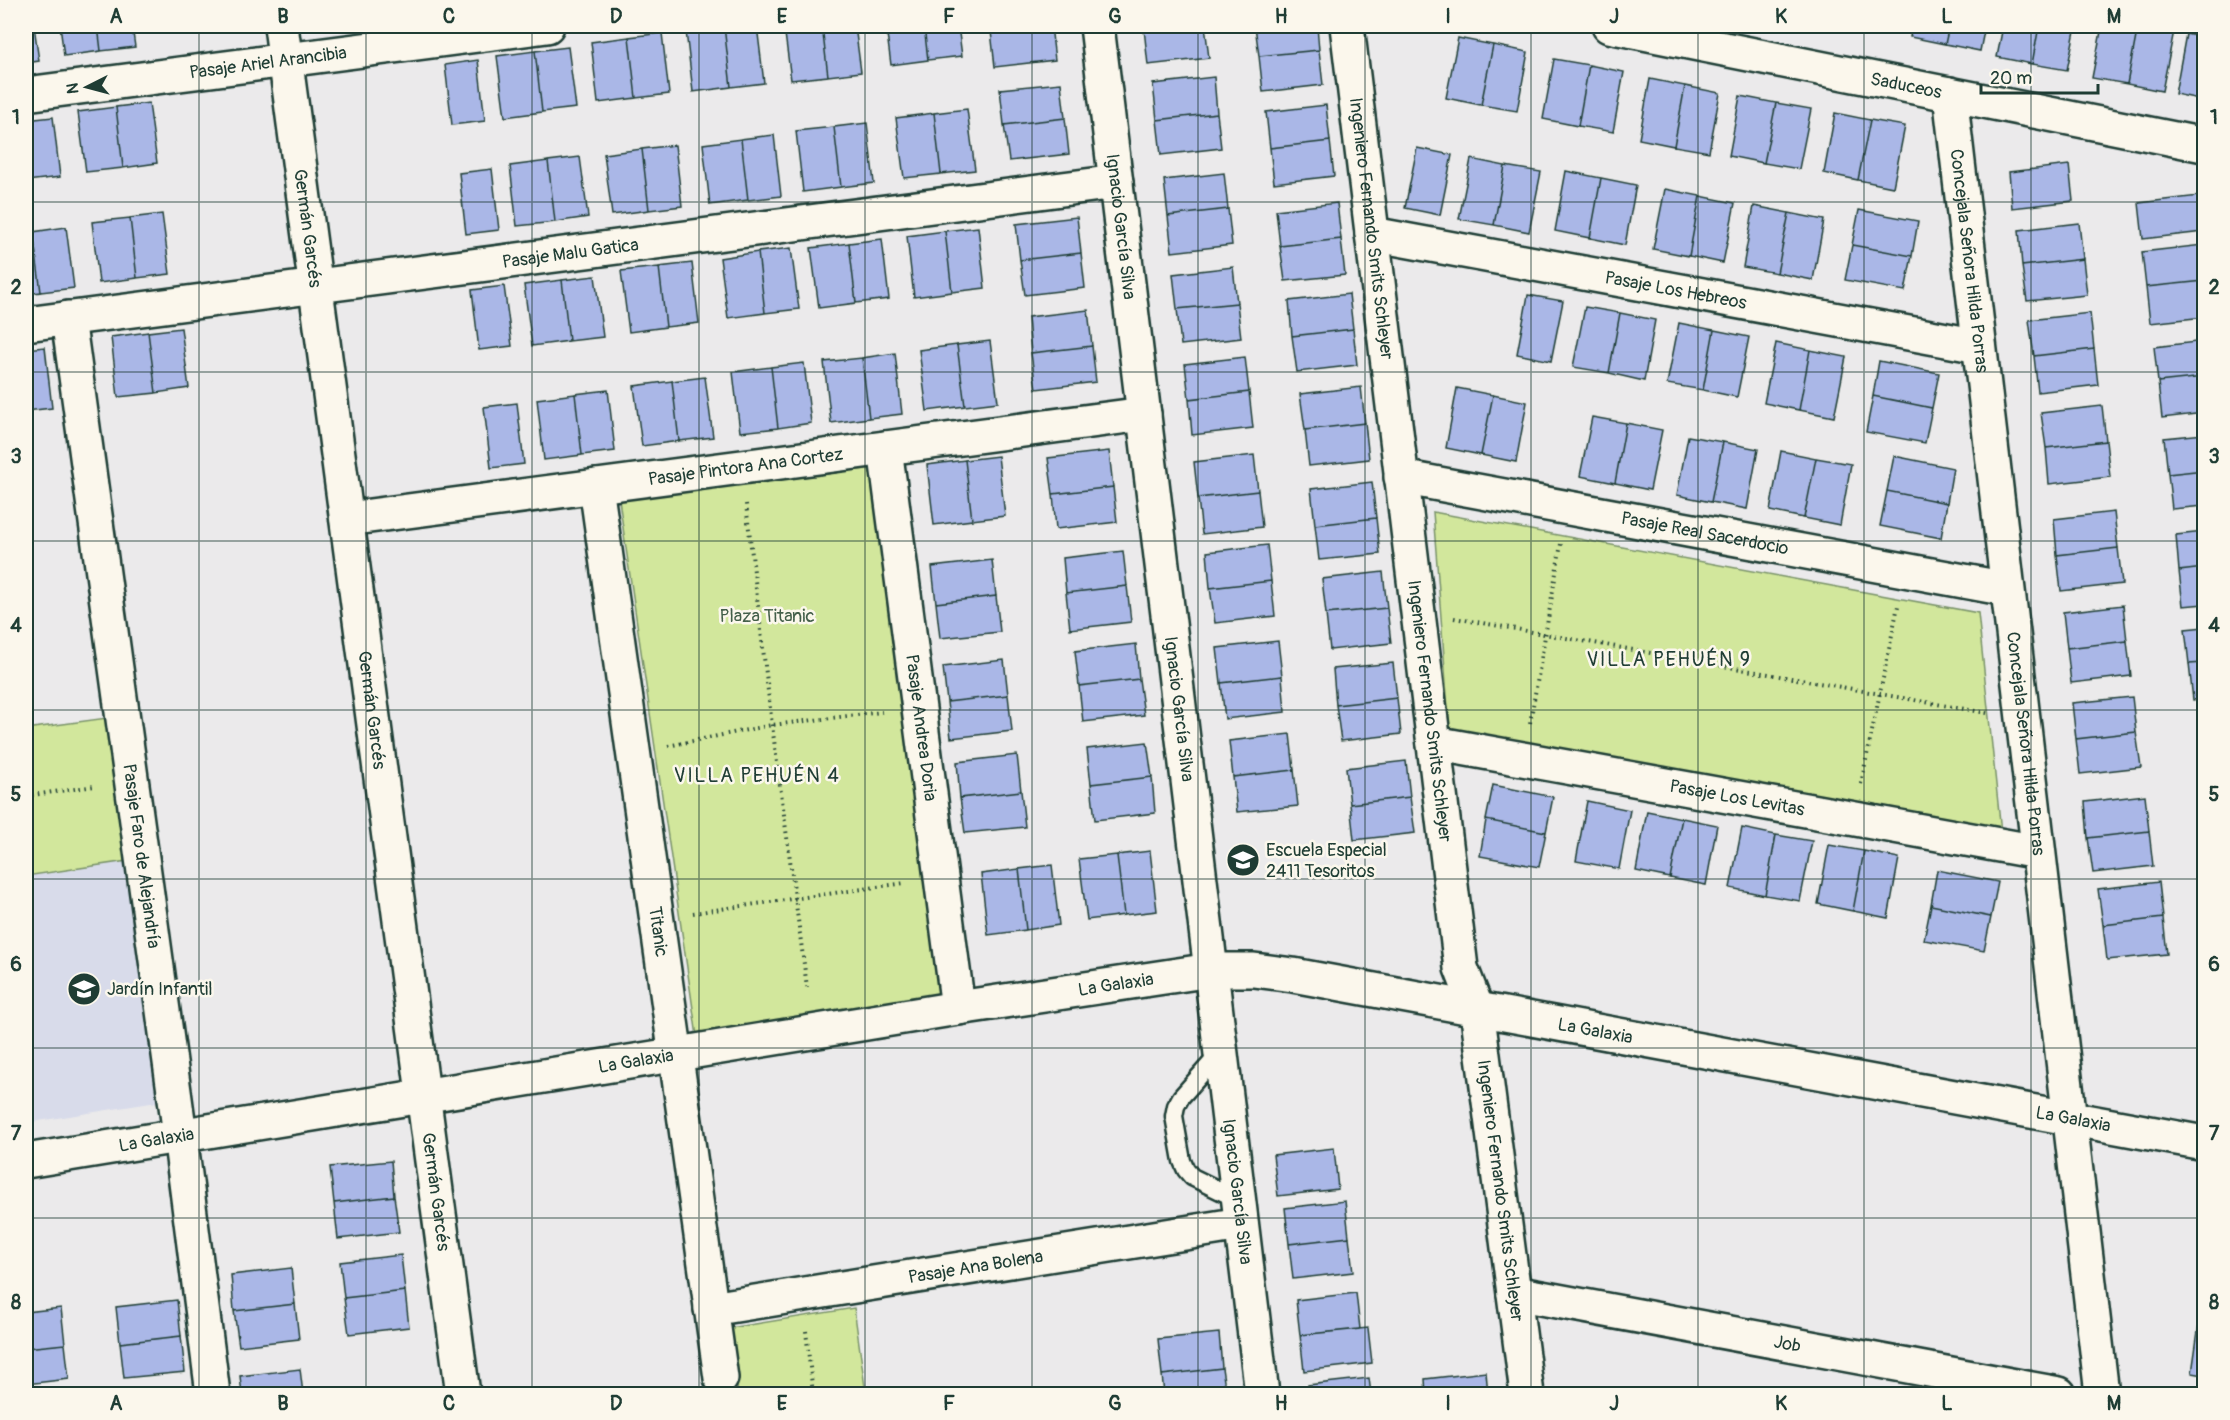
<svg xmlns="http://www.w3.org/2000/svg" width="2230" height="1420" viewBox="0 0 2230 1420" font-family="Pangolin,sans-serif">
	<rect width="100%" height="100%" fill="#ebeaeb"/>
	<filter id="ink" filterUnits="userSpaceOnUse"><feTurbulence type="fractalNoise" baseFrequency=".0167" numOctaves="2"/><feDisplacementMap in="SourceGraphic" scale="12" xChannelSelector="R" yChannelSelector="G"/><feConvolveMatrix kernelMatrix="1 2 1 2 8 2 1 2 1" color-interpolation-filters="sRGB"/></filter>
	<g filter="url(#ink)">
		<!-- built -->
		<path fill="#d8dbea" d="M127,861L157,1102L26,1123V876Z"/>
		<!-- green -->
		<path fill="#d2e79c" stroke="#789268" stroke-width="1.5" d="M881,467L942,1000L698,1043L619,500Z
			M1433,512L1978,613L2001,832L1450,735Z
			M107,718L127,861L26,876V729Z
			M854,1308L866,1394H738L730,1328Z"/>
		<!-- building -->
		<path fill="#aab7e7" stroke="#1f3d34" stroke-width="1.5" d="M26,26H34L39,61L26,63Z
			M60,26H98L101,51L64,56Z
			M98,26H132L135,47L101,51Z
			M724,26H757L764,83L731,87Z
			M724,26L731,87L693,92L686,31Z
			M784,26H822L828,76L791,80Z
			M822,26H855L861,72L828,76Z
			M886,26H924L928,60L891,65Z
			M924,26H958L962,56L928,60Z
			M990,26H1037L991,31Z
			M1037,26H1051L1055,60L995,67L991,31Z
			M1144,26H1179L1144,29Z
			M1179,26H1205L1209,58L1148,65L1144,29Z
			M1255,26H1317L1319,50L1259,56Z
			M1851,26H1888L1887,33Z
			M1912,26H1949L1945,44L1910,37Z
			M1949,26H1985L1980,51L1945,44Z
			M2003,26H2039L2032,64L1997,57Z
			M2039,26H2076L2067,70L2032,64Z
			M2102,26H2138L2127,84L2092,78Z
			M2138,26L2174,31L2162,91L2127,84Z
			M662,33L669,94L636,98L629,37Z
			M2186,34L2204,38V100L2175,94Z
			M629,37L636,98L598,103L591,42Z
			M1458,38L1493,45L1481,105L1446,98Z
			M1493,45L1528,52L1517,111L1481,105Z
			M568,47L576,108L542,112L535,51Z
			M1319,50L1323,85L1263,92L1259,56Z
			M535,51L542,112L505,117L497,56Z
			M1554,59L1589,65L1578,126L1543,119Z
			M478,60L485,121L452,125L445,65Z
			M1589,65L1624,72L1613,132L1578,126Z
			M1214,77L1217,113L1157,120L1153,84Z
			M1650,79L1685,86L1674,146L1639,139Z
			M1061,83L1065,118L1004,125L1000,89Z
			M1685,86L1720,93L1709,152L1674,146Z
			M1740,96L1776,103L1764,163L1729,156Z
			M149,103L157,163L123,168L116,107Z
			M1776,103L1811,109L1799,169L1764,163Z
			M1326,105L1330,141L1270,148L1266,112Z
			M116,107L123,168L86,172L78,112Z
			M967,109L975,170L941,174L934,113Z
			M934,113L941,174L904,178L896,118Z
			M1217,113L1221,148L1161,155L1157,120Z
			M1835,113L1870,120L1858,180L1824,173Z
			M53,117L60,177L27,181L26,120Z
			M1065,118L1069,154L1009,161L1004,125Z
			M1870,120L1905,126L1893,187L1858,180Z
			M867,123L874,183L841,187L834,127Z
			M834,127L841,187L803,192L796,131Z
			M774,135L781,196L748,200L741,139Z
			M741,139L748,200L710,205L703,144Z
			M1330,141L1334,176L1274,183L1270,148Z
			M675,145L682,206L649,210L642,149Z
			M1417,148L1452,155L1440,215L1405,208Z
			M642,149L649,210L612,215L604,154Z
			M580,157L588,217L555,222L548,161Z
			M1471,159L1505,166L1494,225L1459,219Z
			M548,161L555,222L517,226L510,166Z
			M2069,165L2073,201L2012,208L2009,172Z
			M1505,166L1541,172L1529,232L1494,225Z
			M492,169L499,230L466,234L459,173Z
			M1566,171L1601,178L1590,238L1555,231Z
			M1224,173L1228,209L1168,216L1164,180Z
			M1601,178L1636,185L1625,245L1590,238Z
			M1665,189L1700,196L1689,256L1653,249Z
			M1700,196L1735,203L1723,263L1689,256Z
			M2199,196L2203,232L2143,239L2139,203Z
			M1337,203L1341,239L1280,246L1276,210Z
			M1754,206L1789,213L1777,273L1743,267Z
			M1228,209L1232,245L1172,252L1168,216Z
			M1859,210L1918,221L1912,256L1852,245Z
			M1789,213L1824,220L1813,280L1777,273Z
			M162,214L170,274L137,278L130,218Z
			M1077,217L1081,253L1020,260L1016,224Z
			M130,218L137,278L99,283L92,222Z
			M2079,223L2083,259L2022,266L2019,230Z
			M66,227L74,288L41,292L33,232Z
			M978,227L985,288L952,292L945,231Z
			M945,231L952,292L914,297L907,236Z
			M33,232L41,292L26,294V233Z
			M882,239L889,299L856,303L849,243Z
			M1341,239L1345,275L1285,281L1280,246Z
			M849,243L856,303L819,308L811,248Z
			M1852,245L1912,256L1905,291L1845,280Z
			M2203,245L2204,281L2146,287L2142,252Z
			M791,248L799,309L765,313L758,252Z
			M758,252L765,313L728,318L720,258Z
			M1081,253L1085,288L1025,295L1020,260Z
			M2083,259L2087,295L2027,301L2022,266Z
			M692,263L699,323L666,327L659,267Z
			M659,267L666,327L629,332L621,271Z
			M1233,267L1237,303L1177,309L1173,274Z
			M595,276L603,337L569,341L562,280Z
			M562,280L569,341L532,346L524,285Z
			M2204,281V317L2150,323L2146,287Z
			M504,286L512,346L479,350L472,290Z
			M1349,294L1353,329L1292,336L1289,301Z
			M1528,295L1563,301L1551,361L1517,354Z
			M1237,303L1241,338L1181,345L1177,309Z
			M1585,307L1620,313L1609,373L1573,367Z
			M1088,310L1092,346L1031,353L1028,317Z
			M1620,313L1655,320L1644,381L1609,373Z
			M2090,313L2094,349L2034,356L2029,320Z
			M1679,323L1714,330L1703,390L1667,384Z
			M181,328L189,388L156,393L148,332Z
			M1353,329L1357,365L1297,372L1292,336Z
			M1714,330L1749,337L1737,397L1703,390Z
			M148,332L156,393L118,397L111,337Z
			M990,341L998,402L965,406L957,345Z
			M2204,341V377L2158,382L2154,347Z
			M1776,343L1810,350L1799,410L1764,403Z
			M957,345L965,406L927,411L919,350Z
			M1092,346L1096,382L1036,389L1031,353Z
			M45,347L52,408L26,411V349Z
			M2094,349L2098,385L2038,392L2034,356Z
			M1810,350L1846,357L1834,417L1799,410Z
			M895,353L902,414L869,418L862,358Z
			M1245,357L1249,392L1189,399L1185,364Z
			M862,358L869,418L831,423L824,362Z
			M1879,361L1939,373L1932,408L1873,396Z
			M804,363L811,423L778,428L771,367Z
			M771,367L778,428L740,432L733,372Z
			M705,377L713,437L679,441L672,381Z
			M2204,377V413L2162,418L2158,382Z
			M672,381L679,441L642,446L634,386Z
			M1361,387L1365,423L1305,430L1300,394Z
			M1457,388L1493,395L1481,455L1446,448Z
			M608,390L615,451L582,455L575,394Z
			M1249,392L1253,428L1192,435L1189,399Z
			M575,394L582,455L544,460L537,399Z
			M1493,395L1527,402L1516,462L1481,455Z
			M1873,396L1932,408L1925,443L1866,432Z
			M517,403L524,464L491,468L484,407Z
			M2102,406L2106,441L2046,448L2041,413Z
			M1592,417L1626,423L1615,483L1580,476Z
			M1365,423L1369,459L1309,466L1305,430Z
			M1626,423L1662,430L1650,490L1615,483Z
			M2204,434V470L2168,474L2164,438Z
			M1688,436L1723,442L1711,502L1677,495Z
			M2106,441L2110,477L2049,484L2046,448Z
			M1723,442L1758,449L1747,509L1711,502Z
			M1109,451L1113,487L1053,494L1048,458Z
			M1781,451L1816,458L1804,518L1770,511Z
			M1254,455L1258,491L1198,498L1194,462Z
			M998,456L1005,516L972,520L965,460Z
			M1894,456L1953,468L1947,503L1887,491Z
			M1816,458L1851,464L1840,525L1804,518Z
			M965,460L972,520L934,525L927,465Z
			M2204,470V506L2172,509L2168,474Z
			M1372,482L1376,518L1315,525L1311,489Z
			M1113,487L1117,522L1056,529L1053,494Z
			M1258,491L1262,527L1202,534L1198,498Z
			M1887,491L1947,503L1941,538L1880,526Z
			M2114,512L2118,548L2057,555L2054,519Z
			M1376,518L1380,554L1319,560L1315,525Z
			M2204,532V568L2179,571L2176,535Z
			M1267,545L1271,581L1210,588L1207,552Z
			M2118,548L2122,584L2061,591L2057,555Z
			M1123,551L1127,586L1066,593L1063,558Z
			M992,560L996,596L936,603L932,567Z
			M2204,568V604L2183,606L2179,571Z
			M1383,572L1387,608L1326,614L1322,579Z
			M1271,581L1275,616L1215,623L1210,588Z
			M1127,586L1131,622L1070,629L1066,593Z
			M996,596L1000,632L940,638L936,603Z
			M2123,605L2127,641L2067,648L2063,612Z
			M1387,608L1391,643L1330,650L1326,614Z
			M2204,627V663L2189,664L2185,629Z
			M1278,641L1282,676L1221,683L1217,648Z
			M2127,641L2131,676L2071,683L2067,648Z
			M1136,644L1139,679L1079,686L1075,651Z
			M1004,660L1008,695L947,702L943,667Z
			M1393,663L1397,698L1336,705L1333,669Z
			M2204,663V699L2193,700L2189,664Z
			M1282,676L1285,712L1225,719L1221,683Z
			M1139,679L1144,715L1083,722L1079,686Z
			M1008,695L1012,731L951,738L947,702Z
			M2132,697L2136,732L2076,739L2072,703Z
			M1397,698L1401,734L1341,741L1336,705Z
			M2200,727H2204V763H2203Z
			M2136,732L2141,767L2080,774L2076,739Z
			M1290,734L1294,770L1233,777L1229,741Z
			M1147,742L1152,777L1091,784L1087,749Z
			M1017,755L1021,791L960,798L957,762Z
			M1406,761L1410,797L1350,804L1346,768Z
			M1294,770L1298,806L1237,812L1233,777Z
			M1152,777L1155,813L1095,820L1091,784Z
			M1493,785L1553,797L1546,832L1486,820Z
			M1021,791L1025,827L965,833L960,798Z
			M2145,795L2149,831L2088,838L2085,802Z
			M1410,797L1415,833L1354,840L1350,804Z
			M1587,801L1630,810L1619,869L1576,861Z
			M1647,811L1682,818L1670,878L1636,871Z
			M1682,818L1717,825L1706,885L1670,878Z
			M1486,820L1546,832L1539,867L1480,856Z
			M1742,828L1776,835L1765,895L1730,888Z
			M2149,831L2153,866L2093,873L2088,838Z
			M1776,835L1812,841L1800,901L1765,895Z
			M1829,845L1864,851L1853,911L1818,904Z
			M1150,851L1157,911L1124,915L1117,855Z
			M1864,851L1899,858L1888,918L1853,911Z
			M1117,855L1124,915L1087,920L1079,859Z
			M1052,865L1059,925L1026,930L1019,869Z
			M1019,869L1026,930L988,935L981,874Z
			M1937,870L1998,882L1991,917L1931,905Z
			M2159,882L2163,918L2103,925L2098,889Z
			M1931,905L1991,917L1984,951L1924,940Z
			M2163,918L2167,954L2107,960L2103,925Z
			M1334,1148L1338,1189L1278,1196L1273,1155Z
			M391,1161L394,1196L334,1203L330,1167Z
			M394,1196L399,1232L338,1239L334,1203Z
			M1345,1201L1349,1237L1289,1244L1285,1208Z
			M1349,1237L1353,1272L1293,1279L1289,1244Z
			M401,1255L405,1291L344,1298L340,1262Z
			M291,1268L295,1304L234,1311L231,1275Z
			M405,1291L409,1327L349,1334L344,1298Z
			M1356,1293L1360,1329L1300,1335L1296,1300Z
			M177,1300L181,1336L120,1343L116,1307Z
			M2202,1303H2204V1375L2192,1373Z
			M295,1304L299,1339L239,1346L234,1311Z
			M61,1308L65,1344L26,1348V1312Z
			M1368,1328L1372,1363L1304,1371L1300,1335Z
			M1219,1333L1222,1368L1162,1375L1158,1339Z
			M181,1336L185,1372L124,1378L120,1343Z
			M65,1344L69,1379L26,1384V1348Z
			M1222,1368L1226,1394H1164L1162,1375Z
			M300,1369L303,1394H242L240,1376Z
			M1486,1372L1488,1394H1426L1425,1379Z
			M1369,1378L1371,1394H1309L1308,1385Z"/>
		<g fill="none" stroke-linecap="round" stroke-linejoin="round">
			<defs>
				<path id="lane" d="M1220,1053L1181,1097L1176,1106L1174,1116L1182,1161L1186,1170L1192,1177L1239,1200"/>
				<g id="street">
					<path id="s1" d="M281,26L463,1394"/>
					<path id="s2" d="M1097,26L1262,1394"/>
					<path id="s3" d="M1347,26L1461,968L1477,1009L1527,1394"/>
					<path id="s4" d="M1609,26L2204,145"/>
					<path id="s5" d="M26,94L547,26"/>
					<path id="s6" d="M1950,94L2102,1394"/>
					<path id="s7" d="M1372,234L1979,346"/>
					<path id="s8" d="M68,318L180,1135L213,1394"/>
					<path id="s9" d="M26,324L1116,182"/>
					<path id="s10" d="M885,448L958,1008"/>
					<path id="s11" d="M1401,477L2007,589"/>
					<path id="s12" d="M596,486L721,1378"/>
					<path id="s13" d="M347,519L1144,414"/>
					<path id="s14" d="M1434,743L2038,852"/>
					<path id="s15" d="M26,1161L958,1008L1211,970H1254L1293,975L2204,1143"/>
					<path id="s16" d="M1514,1293L2059,1394"/>
					<path id="s17" d="M711,1309L1241,1224"/>
				</g>
			</defs>
			<!-- lane casing -->
			<use href="#lane" stroke="#1f3d34" stroke-width="21"/>
			<!-- street casing -->
			<use href="#street" stroke="#1f3d34" stroke-width="38"/>
			<!-- path -->
			<path stroke="#1f3d34" stroke-width="4" stroke-dasharray="1.5 4.5" stroke-linecap="butt" d="M746,504L772,725L807,987
				M1454,618L1987,713
				M1530,723L1561,544
				M668,746L772,725L882,712
				M1861,784L1898,606
				M26,796L95,786
				M693,913L905,883
				M806,1331L813,1394"/>
			<!-- lane -->
			<use href="#lane" stroke="#fbf7ec" stroke-width="16"/>
			<!-- street -->
			<use href="#street" stroke="#fbf7ec" stroke-width="33"/>
		</g>
	</g>
	<!-- grid -->
	<path fill="none" stroke="#1f3d34" stroke-width="1.5" stroke-opacity="0.55" d="M199,26V1394M366,26V1394M532,26V1394M699,26V1394M865,26V1394M1032,26V1394M1198,26V1394M1365,26V1394M1531,26V1394M1698,26V1394M1864,26V1394M2031,26V1394M26,202H2204M26,372H2204M26,541H2204M26,710H2204M26,879H2204M26,1048H2204M26,1218H2204"/>
	<!-- icons -->
	<defs>
		<symbol id="school-disc" viewBox="-11 -11 22 22"><circle r="9.5" fill="#1f3d34" stroke="#fbf7ec"/><path d="M0-5L7-2L0 1L-7-2ZM-4 1L0 2.5L4 1V4Q0 6-4 4Z" fill="#fff"/></symbol>
	</defs>
	<g fill-rule="evenodd">
		<use href="#school-disc" x="1224" y="841" width="38" height="38"/>
		<use href="#school-disc" x="65" y="970" width="38" height="38"/>
	</g>
	<g text-anchor="middle" stroke-width="5" stroke-linejoin="round" paint-order="stroke">
		<!-- street labels -->
		<g font-size="18" fill="#1f3d34" stroke="#fbf7ec">
			<text dy="6" stroke="none"><textPath href="#s5" startOffset="244">Pasaje Ariel Arancibia</textPath></text>
			<text dy="6" stroke="none"><textPath href="#s4" startOffset="303">Saduceos</textPath></text>
			<text dy="6" stroke="none"><textPath href="#s2" startOffset="202">Ignacio García Silva</textPath></text>
			<text dy="6" stroke="none"><textPath href="#s1" startOffset="204">Germán Garcés</textPath></text>
			<text dy="6" stroke="none"><textPath href="#s3" startOffset="204">Ingeniero Fernando Smits Schleyer</textPath></text>
			<text dy="6" stroke="none"><textPath href="#s9" startOffset="549">Pasaje Malu Gatica</textPath></text>
			<text dy="6" stroke="none"><textPath href="#s6" startOffset="168">Concejala Señora Hilda Porras</textPath></text>
			<text dy="6" stroke="none"><textPath href="#s7" startOffset="309">Pasaje Los Hebreos</textPath></text>
			<text dy="6" stroke="none"><textPath href="#s13" startOffset="402">Pasaje Pintora Ana Cortez</textPath></text>
			<text dy="6" stroke="none"><textPath href="#s11" startOffset="309">Pasaje Real Sacerdocio</textPath></text>
			<text dy="6" stroke="none"><textPath href="#s1" startOffset="690">Germán Garcés</textPath></text>
			<text dy="6" stroke="none"><textPath href="#s2" startOffset="688">Ignacio García Silva</textPath></text>
			<text dy="6" stroke="none"><textPath href="#s3" startOffset="690">Ingeniero Fernando Smits Schleyer</textPath></text>
			<text dy="6" stroke="none"><textPath href="#s10" startOffset="282">Pasaje Andrea Doria</textPath></text>
			<text dy="6" stroke="none"><textPath href="#s6" startOffset="654">Concejala Señora Hilda Porras</textPath></text>
			<text dy="6" stroke="none"><textPath href="#s14" startOffset="308">Pasaje Los Levitas</textPath></text>
			<text dy="6" stroke="none"><textPath href="#s8" startOffset="543">Pasaje Faro de Alejandría</textPath></text>
			<text dy="6" stroke="none"><textPath href="#s12" startOffset="450">Titanic</textPath></text>
			<text dy="6" stroke="none"><textPath href="#s15" startOffset="1104">La Galaxia</textPath></text>
			<text dy="6" stroke="none"><textPath href="#s15" startOffset="1590">La Galaxia</textPath></text>
			<text dy="6" stroke="none"><textPath href="#s15" startOffset="618">La Galaxia</textPath></text>
			<text dy="6" stroke="none"><textPath href="#s15" startOffset="2076">La Galaxia</textPath></text>
			<text dy="6" stroke="none"><textPath href="#s15" startOffset="132">La Galaxia</textPath></text>
			<text dy="6" stroke="none"><textPath href="#s3" startOffset="1176">Ingeniero Fernando Smits Schleyer</textPath></text>
			<text dy="6" stroke="none"><textPath href="#s1" startOffset="1176">Germán Garcés</textPath></text>
			<text dy="6" stroke="none"><textPath href="#s2" startOffset="1174">Ignacio García Silva</textPath></text>
			<text dy="6" stroke="none"><textPath href="#s17" startOffset="268">Pasaje Ana Bolena</textPath></text>
			<text dy="6" stroke="none"><textPath href="#s16" startOffset="278">Job</textPath></text>
		</g>
		<!-- park labels -->
		<g font-size="18" fill="#435f49" stroke="#fbf7ec">
			<text x="767" y="622">Plaza Titanic</text>
		</g>
		<!-- poi labels -->
		<g font-size="18" fill="#1f3d34" stroke="#fbf7ec" text-anchor="start">
			<text x="1266" y="856">Escuela Especial<tspan x="1266" dy="21">2411 Tesoritos</tspan></text>
			<text x="107" y="995">Jardín Infantil</text>
		</g>
		<!-- neighbourhood labels -->
		<g font-size="20" letter-spacing="1.5" fill="#1f3d34" stroke="#fbf7ec">
			<text x="1669" y="666">VILLA PEHUÉN 9</text>
			<text x="757" y="782">VILLA PEHUÉN 4</text>
		</g>
	</g>
	<!-- margin -->
	<rect width="2230" height="1420" fill="none" stroke="#fbf7ec" stroke-width="66"/>
	<!-- north arrow -->
	<g transform="translate(87 87) rotate(264)" stroke="#fbf7ec" stroke-width="4.5" paint-order="stroke">
	<path d="M0-4.5L10 22L0 15L-10 22Z" fill="#1f3d34"/>
	<text y="-9" font-size="16" font-weight="bold" text-anchor="middle" fill="#1f3d34">N</text>
	</g>
	<!-- scale -->
	<path d="M1981 84v9h117v-9" fill="none" stroke="#1f3d34" stroke-width="3"/>
	<text x="1990" y="84" font-size="18" fill="#1f3d34" stroke="#fbf7ec" stroke-width="4.5" paint-order="stroke">20 m</text>
	<rect x="33" y="33" width="2164" height="1354" fill="none" stroke="#1f3d34" stroke-width="2"/>
	<g font-size="20" text-anchor="middle" font-weight="bold" fill="#1f3d34">
		<text x="116" y="23">A</text>
		<text x="283" y="23">B</text>
		<text x="449" y="23">C</text>
		<text x="616" y="23">D</text>
		<text x="782" y="23">E</text>
		<text x="949" y="23">F</text>
		<text x="1115" y="23">G</text>
		<text x="1281" y="23">H</text>
		<text x="1448" y="23">I</text>
		<text x="1614" y="23">J</text>
		<text x="1781" y="23">K</text>
		<text x="1947" y="23">L</text>
		<text x="2114" y="23">M</text>
		<text x="16" y="124">1</text>
		<text x="2214" y="124">1</text>
		<text x="16" y="294">2</text>
		<text x="2214" y="294">2</text>
		<text x="16" y="463">3</text>
		<text x="2214" y="463">3</text>
		<text x="16" y="632">4</text>
		<text x="2214" y="632">4</text>
		<text x="16" y="801">5</text>
		<text x="2214" y="801">5</text>
		<text x="16" y="971">6</text>
		<text x="2214" y="971">6</text>
		<text x="16" y="1140">7</text>
		<text x="2214" y="1140">7</text>
		<text x="16" y="1309">8</text>
		<text x="2214" y="1309">8</text>
		<text x="116" y="1410">A</text>
		<text x="283" y="1410">B</text>
		<text x="449" y="1410">C</text>
		<text x="616" y="1410">D</text>
		<text x="782" y="1410">E</text>
		<text x="949" y="1410">F</text>
		<text x="1115" y="1410">G</text>
		<text x="1281" y="1410">H</text>
		<text x="1448" y="1410">I</text>
		<text x="1614" y="1410">J</text>
		<text x="1781" y="1410">K</text>
		<text x="1947" y="1410">L</text>
		<text x="2114" y="1410">M</text>
	</g>
</svg>
